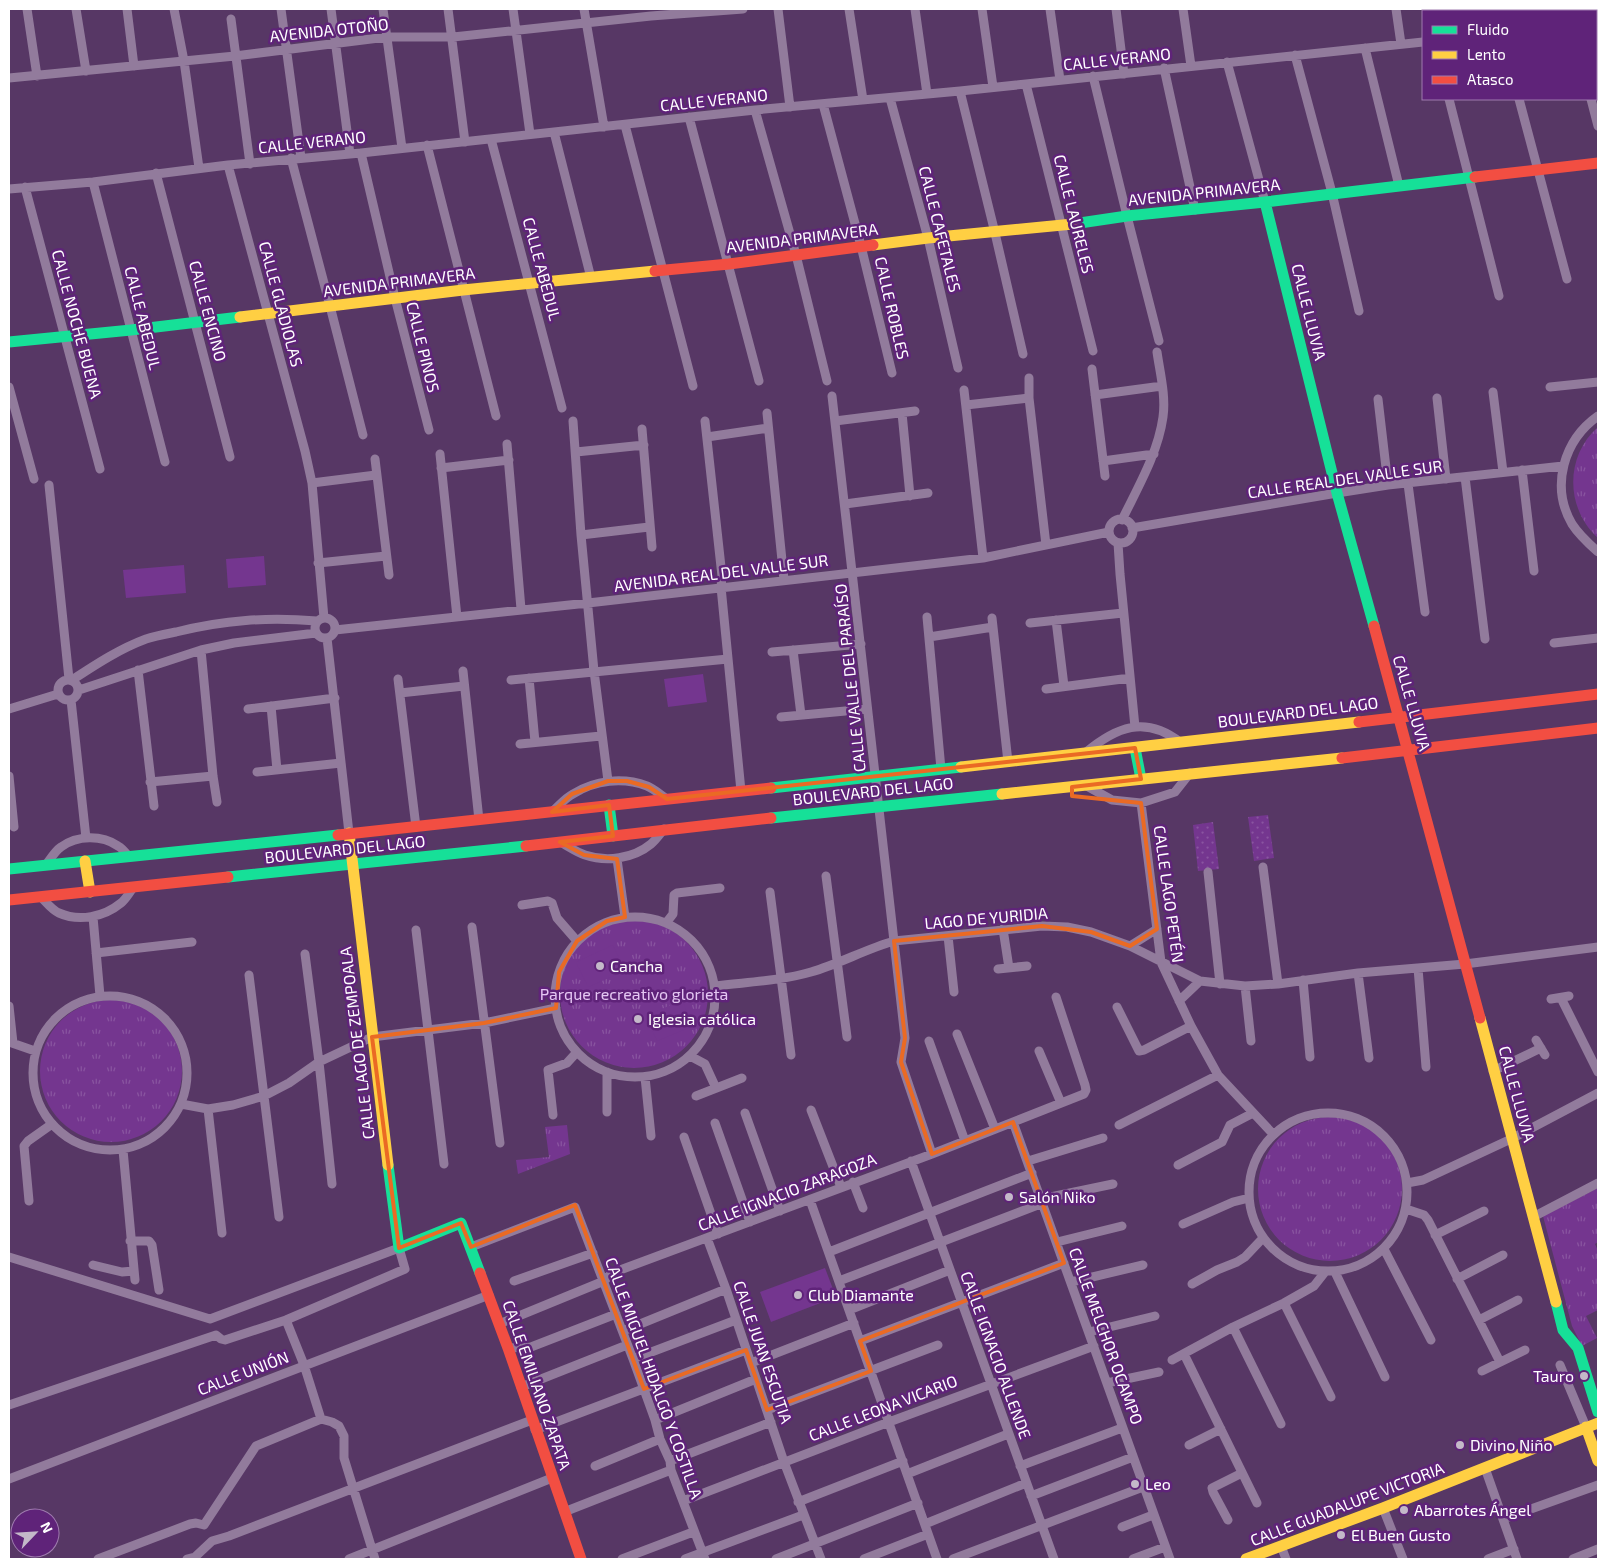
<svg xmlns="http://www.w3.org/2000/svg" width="1607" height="1568" viewBox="0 0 1607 1568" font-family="'Exo 2',sans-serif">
	<defs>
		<pattern id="grass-dots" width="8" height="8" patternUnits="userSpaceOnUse" patternTransform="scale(1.25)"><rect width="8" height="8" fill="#74368f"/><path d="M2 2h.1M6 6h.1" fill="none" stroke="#8954a0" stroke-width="1.8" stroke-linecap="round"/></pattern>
		<pattern id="park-tufts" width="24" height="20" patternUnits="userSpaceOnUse" patternTransform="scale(1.25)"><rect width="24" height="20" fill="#74368f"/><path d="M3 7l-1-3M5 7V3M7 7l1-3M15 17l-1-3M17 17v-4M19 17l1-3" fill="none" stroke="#8954a0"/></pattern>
	</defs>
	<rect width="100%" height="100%" fill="#573765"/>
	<!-- grass -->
	<path fill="url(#grass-dots)" d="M1268,815L1274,858L1254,861L1248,817Z
		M1213,822L1219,869L1198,871L1193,825Z"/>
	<!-- park -->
	<path fill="url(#park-tufts)" d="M1598,427V538C1565,508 1565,456 1598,427Z
		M560 994a74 74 0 1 1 148 0a74 74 0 1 1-148 0Z
		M40 1071a71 71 0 1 1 142 0a71 71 0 1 1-142 0Z
		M1258 1189a72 72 0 1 1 144 0a72 72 0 1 1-144 0Z
		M567,1125L570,1154L518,1174L516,1160L549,1157L545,1127Z
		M1598,1188V1242L1595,1244L1598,1251V1310L1586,1316L1597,1338L1582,1346L1572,1326L1543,1216Z"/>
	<!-- pitch -->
	<path fill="#74368f" d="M264,556L266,585L228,588L226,559Z
		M184,565L186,593L126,598L123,570Z
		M703,674L707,702L668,707L664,679Z
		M613,945L625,971L588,987L576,962Z
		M682,1000L693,1026L657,1041L646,1016Z
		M825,1268L836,1297L771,1322L760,1292Z"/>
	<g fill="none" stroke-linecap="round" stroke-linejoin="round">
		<!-- street -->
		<path stroke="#927b9c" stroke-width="9" d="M27,9L37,76
			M76,9L86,71
			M127,9L134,66
			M174,9L184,61L199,168
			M281,9L301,158
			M331,9L350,154
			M383,9L402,148
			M448,9L465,142
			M513,9L530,134
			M584,9L604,127
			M778,9L790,107
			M849,9L863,100
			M915,9L927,94
			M982,9L993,87
			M1050,9L1060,80
			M1116,9L1124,74
			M1183,9L1191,66
			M1396,9L1401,44
			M1470,9V11
			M1535,9V11
			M231,19L250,164
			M1596,24H1598
			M1365,48L1399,186
			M1295,55L1332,193L1359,311
			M1227,62L1265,202
			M1164,68L1195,210
			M1093,76L1127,216L1159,341
			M9,78L235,56L387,37H453L651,16L743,9
			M1026,84L1093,351
			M960,91L995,233L1023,354
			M890,98L928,238L958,368
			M1449,99L1499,296
			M1519,99L1567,279
			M1591,99L1598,126
			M823,104L861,246L892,373
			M755,110L796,255L827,381
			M689,117L759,381
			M625,125L693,386
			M554,132L591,278
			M491,139L562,408
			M427,145L496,416
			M361,153L395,298L429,430
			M291,158L330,306L363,435
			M228,165L305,451L312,483L324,618
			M156,173L230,457
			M93,182L165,462
			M25,187L100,469
			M9,189L93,182L228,165L361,153L755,110L960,91L1423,42
			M1092,369L1105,476
			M1029,378V398L1046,545
			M9,387L34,479
			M1550,387L1598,382
			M964,390L983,558
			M1493,392L1503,472
			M1095,395L1162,386
			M832,396L905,1038L901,1062L932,1154
			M1437,398L1446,479
			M1378,399L1388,485
			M966,405L1029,398
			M767,413L784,580
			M902,413L910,496
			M1598,416C1564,440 1550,486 1572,524C1579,535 1588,543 1598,552
			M573,421L581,535L594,671L608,781
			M705,421L722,576L721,587L741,791
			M835,421L915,411
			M642,429L652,547
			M707,437L768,428
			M507,444L521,609
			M576,452L644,445
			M440,454L457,617
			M375,459L389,575
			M1103,461L1154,454
			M441,468L509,460
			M1522,470L1534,571
			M1465,477L1485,639
			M312,483L376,475
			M1408,484L1425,612
			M49,485L69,679
			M845,504L928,493
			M1109 531a12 12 0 1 1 24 0a12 12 0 1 1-24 0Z
			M1122,520C1138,487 1158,453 1163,417C1166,396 1160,373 1157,352
			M1132,528L1337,493L1388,485L1563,466
			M581,535L649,527
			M1118,543L1120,574L1135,727
			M318,563L386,556
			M927,617L941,769
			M315 628a10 10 0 1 1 20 0a10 10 0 1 1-20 0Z
			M992,618L1008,762
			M1056,620L1064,686
			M1030,623L1123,613
			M335,630L588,603L983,558L1109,532
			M929,637L993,627
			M327,638L349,833
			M1554,643L1598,638
			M201,650L213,776L217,802
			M793,650L801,715
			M772,652L861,644
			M138,670L154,806
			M463,671L479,820
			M529,678L535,742
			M398,679L416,827
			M58 690a10 10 0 1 1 20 0a10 10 0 1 1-20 0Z
			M72,680C95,665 119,649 146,639C155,636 166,634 176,632C224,620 267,617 317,621
			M511,680L728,659
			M1046,689L1130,678
			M79,690L201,650L234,643L316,633
			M400,693L464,686
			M71,700L86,838
			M271,706L277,770
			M9,709L58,694
			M248,709L335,698
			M781,717L867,709
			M520,744L601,736
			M1085,753C1116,727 1145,715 1180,742
			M257,772L341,763
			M9,776L14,827
			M150,782L213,776
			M1085,785L1112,800L1141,803L1175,792L1190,773
			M1141,803L1161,962L1191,1026L1218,1075L1273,1134
			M552,812C559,806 565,798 573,794C595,780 623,777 647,786C654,789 661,795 667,799
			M560,842C568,846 576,852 585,855C606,862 633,859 651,844C656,840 660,834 664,829
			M617,859L625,917
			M46,865C51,858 55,851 61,847C77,835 102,835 118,846C122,848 126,853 129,857
			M1263,867L1278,984
			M1208,872L1220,984
			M826,876L847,1037
			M770,892L791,1055
			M41,897C46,902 52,910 59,913C79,922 104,917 121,903C126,899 129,893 133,888
			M522,905L548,901L552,903L557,918L577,941
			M93,917L100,996
			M555 997a80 80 0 1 1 160 0a80 80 0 1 1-160 0Z
			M666,923L673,914L674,895L677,893L720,888
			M472,927L500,1143
			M1003,929L1009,968
			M416,930L444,1164
			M948,936L954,992
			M1130,946L1157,929
			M96,953L192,942
			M305,954L319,1062L332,1184
			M1418,968L1426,1067
			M998,969L1027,966
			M1358,973L1369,1058
			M249,975L279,1217
			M1303,980L1310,1057
			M715,986C747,982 780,981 811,972C839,964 866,949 894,941L1042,926L1067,927L1091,932L1130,946L1200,981L1245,986L1278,984L1358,973L1465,964L1598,947
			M1245,986L1251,1041
			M33 1073a77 77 0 1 1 154 0a77 77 0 1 1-154 0Z
			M1561,998L1598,1072
			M1551,999L1569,996
			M1179,1001L1200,981
			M9,1006L13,1043
			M1117,1007L1139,1051L1144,1050L1191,1026
			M957,1034L995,1129
			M1536,1040L1545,1055
			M929,1041L965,1141
			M9,1042L35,1051
			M1039,1051L1061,1103
			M690,1056L705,1064L716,1088
			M1493,1071L1541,1048
			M607,1072V1112
			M645,1077L651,1136
			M696,1096L742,1078
			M181,1104L208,1109L233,1105L264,1096L289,1083L319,1062L372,1037L484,1023L556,1008
			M208,1109L222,1233
			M811,1110L841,1187
			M1249 1192a79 79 0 1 1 158 0a79 79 0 1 1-158 0Z
			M745,1113L780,1211
			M553,1115L548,1070L567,1063L577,1052
			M1013,1122L1170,1559
			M715,1123L750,1222
			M1119,1125L1218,1075
			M684,1137L718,1234
			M123,1150L135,1280
			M911,1161L1054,1559
			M1028,1161L1103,1138
			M1178,1165L1222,1142L1230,1125L1253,1113
			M853,1182L863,1208
			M1407,1183L1423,1180L1511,1139L1598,1093
			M1041,1199L1113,1184
			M810,1200L937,1559
			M29,1201L24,1146L28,1141L52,1124
			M1406,1209L1424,1215L1428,1220L1500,1362
			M1533,1217L1598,1183
			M1183,1224L1233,1202L1249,1198
			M1435,1235L1484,1211
			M707,1238L726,1289L784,1462L821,1559
			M130,1241H149L152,1245L159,1290
			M1057,1242L1122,1226
			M471,1247L575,1207L633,1359L655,1420L660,1439L670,1461L671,1470L705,1559
			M1384,1249L1431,1340
			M829,1252L1032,1173
			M9,1257L210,1319L399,1248L405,1269L286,1320L225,1340L221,1339L216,1335L9,1405
			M93,1265L122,1272L134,1271
			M1335,1272L1385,1377
			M1457,1279L1503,1255
			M514,1281L593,1253
			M839,1281L1043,1203
			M1071,1282L1143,1265
			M1192,1284L1217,1270L1237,1262L1245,1257L1263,1238
			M1284,1303L1331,1397
			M849,1310L950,1270
			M286,1320L304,1365L321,1419L332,1422L339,1426L344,1436V1458L375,1559
			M1479,1320L1518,1300
			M499,1324L604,1281L612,1273L932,1154L1084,1094L1086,1090L1085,1085L1056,997
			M1233,1327L1281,1424
			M623,1331L726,1289
			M1089,1332L1155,1316
			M860,1341L1064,1263
			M508,1348L531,1347L616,1314
			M1184,1354L1257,1503
			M633,1359L736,1320
			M1172,1360L1233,1327L1284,1303L1314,1286L1325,1272
			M751,1363L854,1323
			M1560,1365L1586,1427
			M1482,1371L1525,1350
			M1107,1383L1159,1372
			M521,1387L627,1345
			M767,1410L938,1345
			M655,1420L756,1379
			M535,1430L746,1350
			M1189,1445L1221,1429
			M670,1461L771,1422
			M595,1466L660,1439
			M1020,1466L1122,1428
			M1485,1468L1517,1559
			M907,1474L1008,1434
			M9,1479L489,1295
			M1031,1496L1133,1457
			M683,1501L889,1422L1094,1346
			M798,1502L903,1461
			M1383,1508L1403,1559
			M564,1512L671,1470
			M1503,1519L1598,1485
			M1228,1520L1213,1492L1212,1488L1242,1473
			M925,1524L1026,1483
			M204,1525L256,1446L321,1419
			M1122,1527L1153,1515
			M1281,1546L1286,1559
			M98,1559L190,1524L196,1523L204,1525
			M187,1559L195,1557L212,1541L229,1536L532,1420
			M349,1559L552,1478
			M622,1559L693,1532
			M685,1559L803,1515
			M776,1559L918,1503
			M864,1559L928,1534
			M953,1559L1143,1487
			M1133,1559L1165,1547
			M1488,1559L1514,1549
			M1573,1559L1598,1549"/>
		<!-- fast -->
		<path stroke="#16e098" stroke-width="11" d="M1265,202L1337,493L1374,626
			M1073,224L1127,216L1265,202L1475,177
			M9,342L131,330L240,317
			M1135,748L1141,779
			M771,788L961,767
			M609,805L613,836
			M771,818L1002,794
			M9,869L338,835
			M228,877L526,846
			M388,1165L399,1248L461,1223L480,1273
			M1556,1302L1563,1330L1578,1348L1598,1412"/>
		<!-- slow -->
		<path stroke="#ffcf43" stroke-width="11" d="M873,245L928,238L1073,224
			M240,317L463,290L655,271
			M961,767L1359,722
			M1002,794L1342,758
			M349,833L388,1165
			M85,861L90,892
			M1480,1018L1556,1302
			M1586,1427L1598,1461
			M1246,1559L1383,1508L1598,1423"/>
		<!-- jam -->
		<path stroke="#f24e42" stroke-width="11" d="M1475,177L1598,163
			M655,271L729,264L873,245
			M1374,626L1480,1018
			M1359,722L1598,694
			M1342,758L1598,728
			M338,835L771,788
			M526,846L771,818
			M9,900L228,877
			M480,1273L508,1348L581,1559"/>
	</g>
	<!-- marked area -->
	<path fill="none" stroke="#ea6a24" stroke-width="4" stroke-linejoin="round" d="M1135,748L1141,779L1072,787V796L1141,803L1157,929L1130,946L1091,932L1042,926L894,941L905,1038L901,1062L932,1154L1013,1122L1064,1263L860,1341L871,1371L767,1410L746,1350L644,1389L575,1205L471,1247L461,1223L399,1248L372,1037L484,1023L556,1008L559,972L577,941L607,921L625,917L617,859L584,855L560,842L613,836L609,805L552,812L572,794L608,781H627L649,787L667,799Z"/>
	<!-- markers -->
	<g fill="#c4b9c9" stroke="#5f2379" stroke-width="2">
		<circle cx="600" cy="966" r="5"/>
		<circle cx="638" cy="1019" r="5"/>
		<circle cx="1009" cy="1197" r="5"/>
		<circle cx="798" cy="1295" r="5"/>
		<circle cx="1584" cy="1376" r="5"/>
		<circle cx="1460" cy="1445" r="5"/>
		<circle cx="1135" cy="1484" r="5"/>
		<circle cx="1404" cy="1510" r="5"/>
		<circle cx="1341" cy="1535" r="5"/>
	</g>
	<g text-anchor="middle" stroke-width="5" stroke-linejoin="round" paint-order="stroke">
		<!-- street labels -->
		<g font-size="16" fill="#fff" stroke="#5f2379">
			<text transform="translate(329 30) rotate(-6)" y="6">AVENIDA OTOÑO</text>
			<text transform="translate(1117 59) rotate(-6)" y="6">CALLE VERANO</text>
			<text transform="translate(714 100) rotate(-6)" y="6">CALLE VERANO</text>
			<text transform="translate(312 142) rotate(-6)" y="6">CALLE VERANO</text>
			<text transform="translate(1204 192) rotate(-6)" y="6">AVENIDA PRIMAVERA</text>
			<text transform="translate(1074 214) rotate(76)" y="6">CALLE LAURELES</text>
			<text transform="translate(940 229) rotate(76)" y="6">CALLE CAFETALES</text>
			<text transform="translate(802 238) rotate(-7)" y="6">AVENIDA PRIMAVERA</text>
			<text transform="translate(542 269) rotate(75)" y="6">CALLE ABEDUL</text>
			<text transform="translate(399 282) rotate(-7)" y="6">AVENIDA PRIMAVERA</text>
			<text transform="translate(281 304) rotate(75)" y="6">CALLE GLADIOLAS</text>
			<text transform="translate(892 308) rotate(77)" y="6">CALLE ROBLES</text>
			<text transform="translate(208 311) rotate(75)" y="6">CALLE ENCINO</text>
			<text transform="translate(1309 312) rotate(76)" y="6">CALLE LLUVIA</text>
			<text transform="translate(143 318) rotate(76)" y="6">CALLE ABEDUL</text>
			<text transform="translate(77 324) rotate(75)" y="6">CALLE NOCHE BUENA</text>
			<text transform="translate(423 347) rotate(76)" y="6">CALLE PINOS</text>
			<text transform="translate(1345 479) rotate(-8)" y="6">CALLE REAL DEL VALLE SUR</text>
			<text transform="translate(721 573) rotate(-7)" y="6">AVENIDA REAL DEL VALLE SUR</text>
			<text transform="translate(850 678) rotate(-96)" y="6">CALLE VALLE DEL PARAÍSO</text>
			<text transform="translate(1412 703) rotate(74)" y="6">CALLE LLUVIA</text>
			<text transform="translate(1298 712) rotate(-7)" y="6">BOULEVARD DEL LAGO</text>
			<text transform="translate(873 791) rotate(-6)" y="6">BOULEVARD DEL LAGO</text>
			<text transform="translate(345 849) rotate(-6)" y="6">BOULEVARD DEL LAGO</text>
			<text transform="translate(1169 894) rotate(82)" y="6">CALLE LAGO PETÉN</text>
			<text transform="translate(986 918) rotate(-5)" y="6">LAGO DE YURIDIA</text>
			<text transform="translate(357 1043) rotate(-97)" y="6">CALLE LAGO DE ZEMPOALA</text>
			<text transform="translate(1517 1094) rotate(75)" y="6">CALLE LLUVIA</text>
			<text transform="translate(787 1192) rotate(-21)" y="6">CALLE IGNACIO ZARAGOZA</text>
			<text transform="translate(1106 1336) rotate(70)" y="6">CALLE MELCHOR OCAMPO</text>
			<text transform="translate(763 1352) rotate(71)" y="6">CALLE JUAN ESCUTIA</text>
			<text transform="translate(996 1355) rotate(70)" y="6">CALLE IGNACIO ALLENDE</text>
			<text transform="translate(243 1373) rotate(-21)" y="6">CALLE UNIÓN</text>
			<text transform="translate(654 1378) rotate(70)" y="6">CALLE MIGUEL HIDALGO Y COSTILLA</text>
			<text transform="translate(537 1385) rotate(71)" y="6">CALLE EMILIANO ZAPATA</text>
			<text transform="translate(883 1408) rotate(-21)" y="6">CALLE LEONA VICARIO</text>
			<text transform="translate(1347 1504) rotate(-21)" y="6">CALLE GUADALUPE VICTORIA</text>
		</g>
		<!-- poi labels -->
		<g font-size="16" fill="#fff" stroke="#5f2379" text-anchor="start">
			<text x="610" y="972">Cancha</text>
			<text x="648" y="1025">Iglesia católica</text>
			<text x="1019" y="1203">Salón Niko</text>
			<text x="808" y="1301">Club Diamante</text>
			<text x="1574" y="1382" text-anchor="end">Tauro</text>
			<text x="1470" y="1451">Divino Niño</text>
			<text x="1145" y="1490">Leo</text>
			<text x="1414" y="1516">Abarrotes Ángel</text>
			<text x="1351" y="1541">El Buen Gusto</text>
		</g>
		<!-- park labels -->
		<g font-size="16" fill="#e5c7f3" stroke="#5f2379">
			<text x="634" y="1000">Parque recreativo glorieta</text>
		</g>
	</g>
	<!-- border -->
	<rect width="1607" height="1568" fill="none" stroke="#ffffff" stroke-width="20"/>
	<!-- legend -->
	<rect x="1422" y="10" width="175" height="90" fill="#5f2379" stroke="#9f7baf"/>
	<rect x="1432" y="26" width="25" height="8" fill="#16e098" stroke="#9f7baf"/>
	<text x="1467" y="35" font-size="15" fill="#ffffff">Fluido</text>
	<rect x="1432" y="51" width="25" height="8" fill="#ffcf43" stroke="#9f7baf"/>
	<text x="1467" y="60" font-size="15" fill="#ffffff">Lento</text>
	<rect x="1432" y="76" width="25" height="8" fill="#f24e42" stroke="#9f7baf"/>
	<text x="1467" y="85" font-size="15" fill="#ffffff">Atasco</text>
	<!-- north arrow -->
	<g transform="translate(35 1533) rotate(65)"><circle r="24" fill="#5f2379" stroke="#9f7baf"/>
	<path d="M0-4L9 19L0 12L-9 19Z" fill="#c4b9c9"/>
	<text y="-8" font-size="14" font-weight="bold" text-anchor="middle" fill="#ffffff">N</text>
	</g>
</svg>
